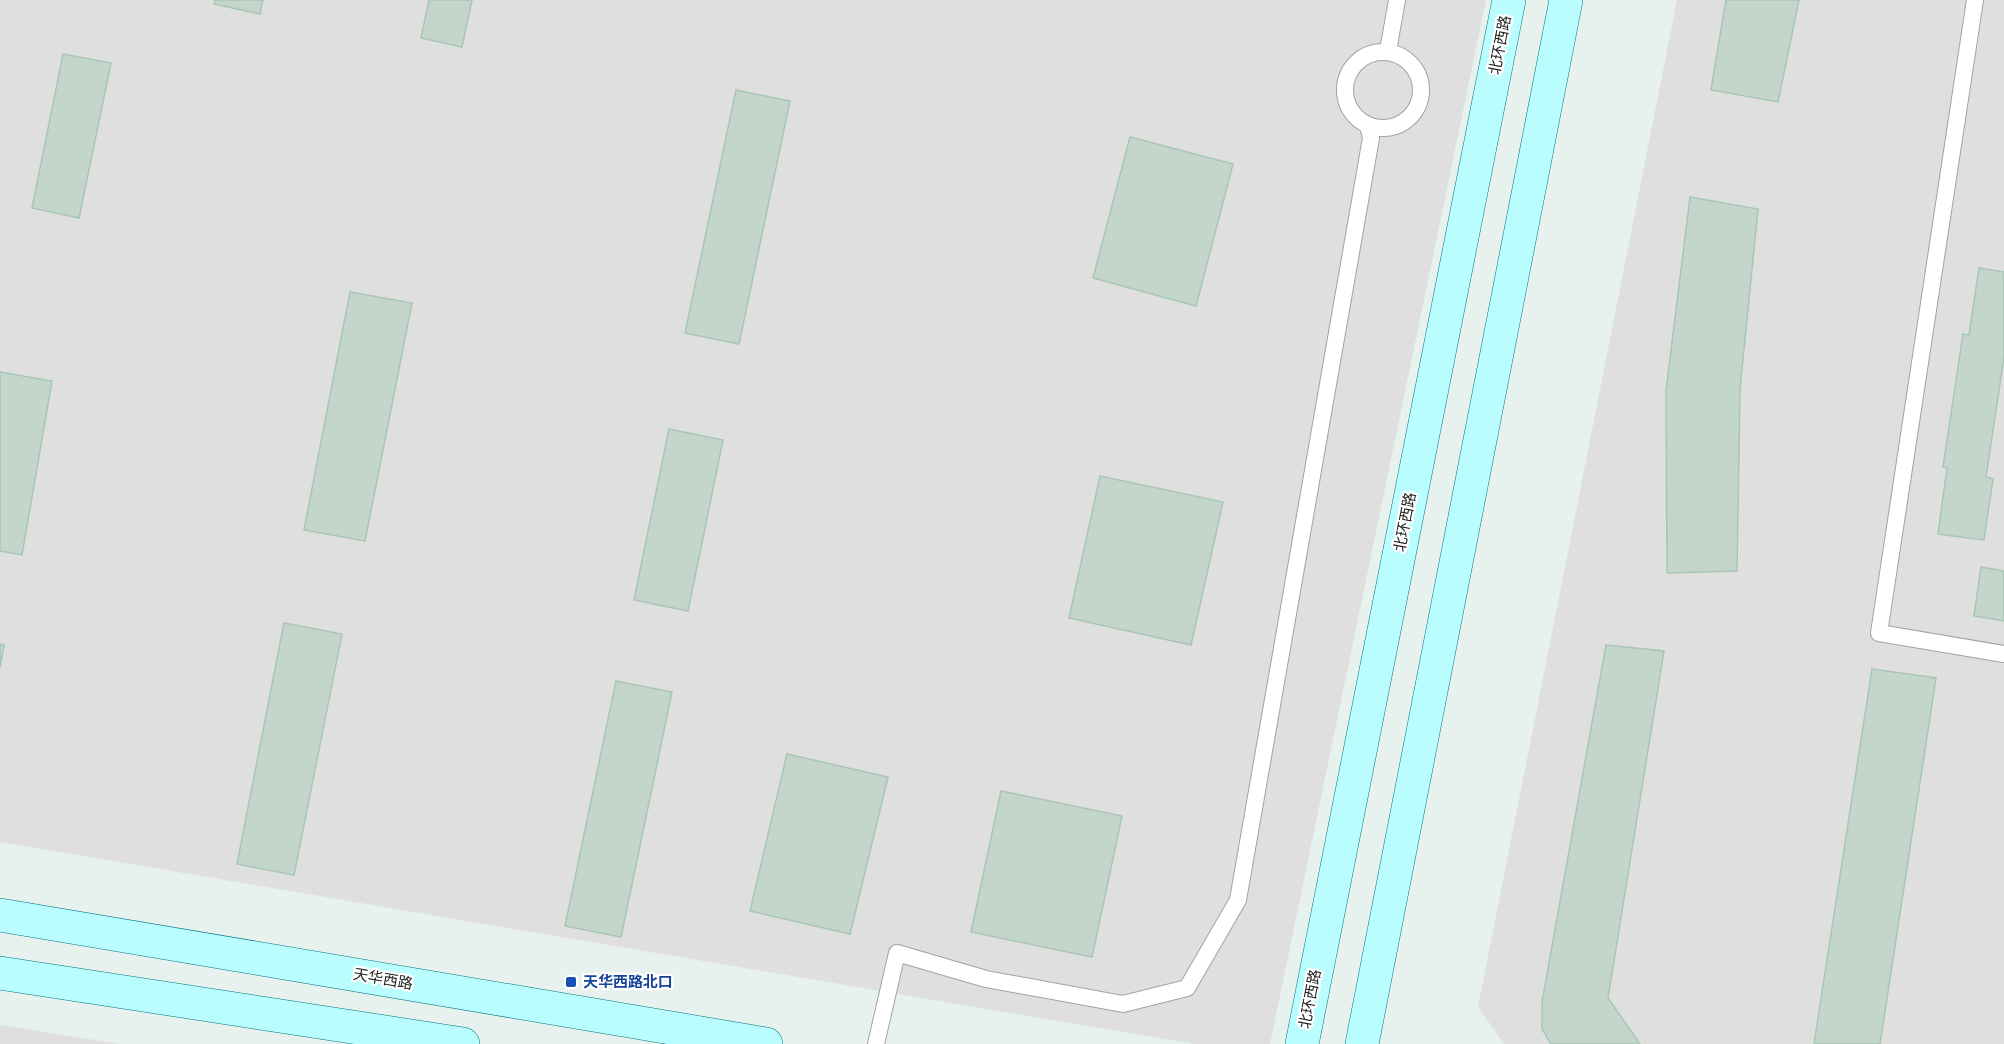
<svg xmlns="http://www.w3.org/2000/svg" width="2004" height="1044" viewBox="0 0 2004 1044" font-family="'DejaVu Sans','Noto Sans SC',sans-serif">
	<rect width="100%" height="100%" fill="#e7f2ee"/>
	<!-- residential -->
	<path fill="#dedfde" d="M0,0H1486L1270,1044H1194L0,842Z
		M1677,0H2004V1044H1504L1478,1007Z
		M0,1025L120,1044H0Z"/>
	<!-- building -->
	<path fill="#c4d6cc" stroke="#a8c6b4" stroke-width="1.5" d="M215,0H263L260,14L214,4Z
		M429,0H472L462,47L421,38Z
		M1726,0H1799L1778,102L1711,90Z
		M63,54L111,63L79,218L32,208Z
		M736,90L790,101L739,344L685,333Z
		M1130,137L1233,164L1196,306L1093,278Z
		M1690,197L1758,209L1740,389L1737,571L1667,573L1666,391Z
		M1979,268L2004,272V357L1986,477L1993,479L1984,540L1938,534L1947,468L1943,467L1963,334L1969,335Z
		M350,292L412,303L365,541L304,530Z
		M0,372L52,381L22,555L0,551Z
		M669,429L723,440L688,611L634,600Z
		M1100,476L1223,502L1191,645L1069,618Z
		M1981,567L2004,571V621L1974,616Z
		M284,623L342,634L294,875L237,864Z
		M0,644L4,645L0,667Z
		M1606,645L1664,651L1608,998L1640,1044H1551L1542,1029V1002Z
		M1872,669L1936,678L1880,1044H1814Z
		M616,681L672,692L621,937L565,926Z
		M787,754L888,777L850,934L750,911Z
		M1001,791L1122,816L1092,957L971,932Z"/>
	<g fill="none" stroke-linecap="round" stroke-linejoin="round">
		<defs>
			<path id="lane" d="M1975,0L1879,633L2004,654
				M1388,51L1397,0
				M1345 90a38 38 0 1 1 76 0a38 38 0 1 1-76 0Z
				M876,1044L897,953L986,979L1123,1004L1187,988L1238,900L1371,138L1368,126"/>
			<path id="secondary" d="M0,915L766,1044
				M0,973L463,1044
				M1302,1044L1509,0
				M1362,1044L1566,0"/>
		</defs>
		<!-- lane casing -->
		<use href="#lane" stroke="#a2a2a2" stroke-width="18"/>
		<!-- secondary casing -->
		<use href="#secondary" stroke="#007581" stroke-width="34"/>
		<!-- lane -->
		<use href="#lane" stroke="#fff" stroke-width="16"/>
		<!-- secondary -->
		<use href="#secondary" stroke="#b9fdff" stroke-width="33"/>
	</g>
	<!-- markers -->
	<rect fill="#1a4fb4" stroke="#fff" stroke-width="2" x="565" y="976" width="12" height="12" rx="3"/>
	<g text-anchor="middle" stroke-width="4.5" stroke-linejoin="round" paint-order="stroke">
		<!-- street labels -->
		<g font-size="15" fill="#212121" stroke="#fff">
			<text transform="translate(1500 45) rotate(-79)" y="5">北环西路</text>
			<text transform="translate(1405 522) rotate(-79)" y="5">北环西路</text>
			<text transform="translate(383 979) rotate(10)" y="5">天华西路</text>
			<text transform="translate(1310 999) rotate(-79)" y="5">北环西路</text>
		</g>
		<!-- transit labels -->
		<g font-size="15" font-weight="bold" fill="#164399" stroke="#fff" text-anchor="start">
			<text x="583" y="987">天华西路北口</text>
		</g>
	</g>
</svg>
